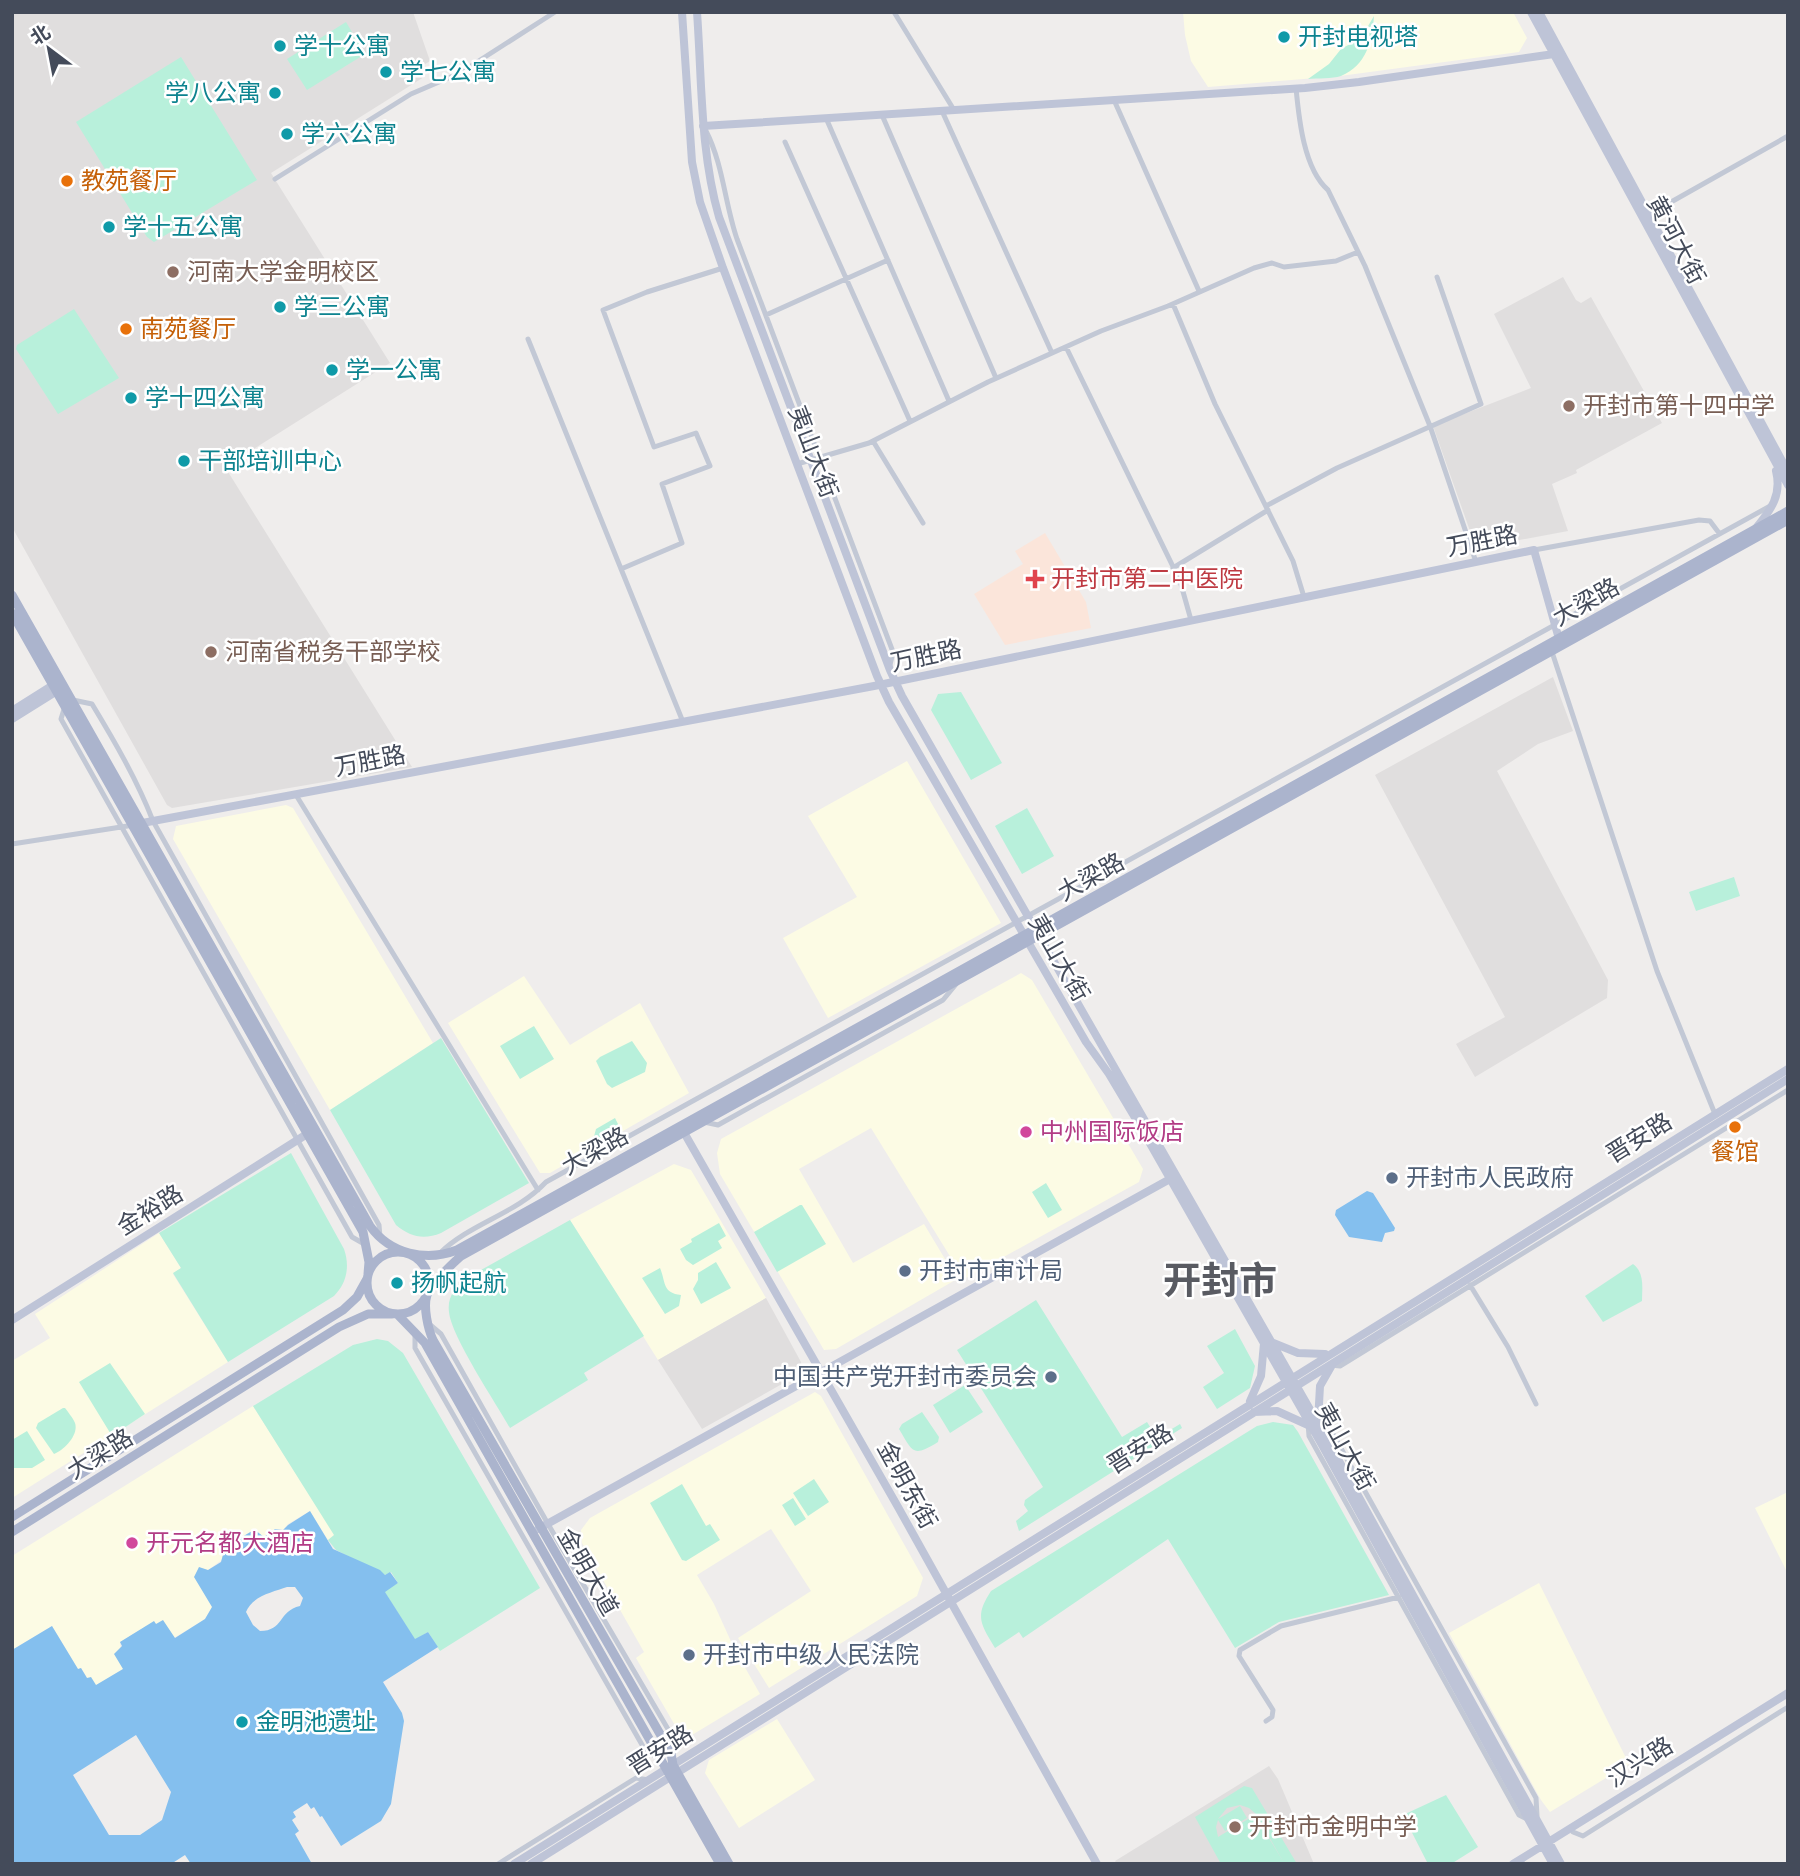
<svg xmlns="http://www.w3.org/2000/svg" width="1800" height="1876" viewBox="0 0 1800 1876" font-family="'Public Sans','Noto Sans SC',sans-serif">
	<rect width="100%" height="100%" fill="#efedec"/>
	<!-- commercial -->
	<path fill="#fcfbe4" d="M1183,12H1513L1527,38L1519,52L1340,76L1208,87L1191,61L1185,35Z
		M907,761L1001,923L828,1018L783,938L857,897L808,816Z
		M286,805L293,808L433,1043L330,1110L173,839L176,826Z
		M1021,973L1032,980L1143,1169L1139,1182L964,1279L871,1128L799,1169L853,1263L924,1224L957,1279L836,1349L824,1350L720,1174L717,1153L721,1139Z
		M524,976L570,1045L640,1003L689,1093L550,1173H540L448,1023Z
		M674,1164L691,1170L766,1298L658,1360L570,1220Z
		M159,1233L181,1268L173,1274L228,1362L12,1498V1361L50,1338L35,1314Z
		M815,1392L821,1396L923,1578L917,1596L769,1688L738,1638L811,1591L771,1529L697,1575L714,1604L734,1648L760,1694L687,1738L680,1734L636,1658L644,1652L582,1543L581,1530L590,1518Z
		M253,1406L335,1535L328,1540L310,1511L288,1524L283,1530L275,1529L264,1538L257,1534L208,1570L212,1607L205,1619L174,1638L154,1622L120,1642L123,1669L96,1686L88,1679L81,1668L78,1669L52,1626L12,1650V1556Z
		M1788,1492V1574L1755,1508Z
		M1539,1583L1629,1764L1550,1812L1541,1800L1449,1633Z
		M777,1719L815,1780L739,1828L705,1773L708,1763L709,1760Z"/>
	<!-- education -->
	<path fill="#e0dede" d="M12,12H413L430,61L422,66L424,77L271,173L390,363L225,467L412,767L172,808L167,805L12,527Z
		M1563,277L1576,300L1581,303L1591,297L1662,423L1576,470L1577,473L1552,484L1568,531L1476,548L1433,426L1531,388L1494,314Z
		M1553,677L1573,731L1538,744L1497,771L1608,980L1607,998L1475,1077L1456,1044L1505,1017L1375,775Z
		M766,1298L801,1362L802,1369L798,1375L702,1429L658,1360Z
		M1269,1766L1278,1779L1314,1864H1117L1115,1861Z"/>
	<!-- medical -->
	<path fill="#fbe5da" d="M1045,533L1086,602L1091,628L1005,645L974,594L1023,564L1015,551Z"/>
	<!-- green -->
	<path fill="#b8f0db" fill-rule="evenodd" d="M1374,16C1372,41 1367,65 1341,76C1332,79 1318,78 1308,79L1329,64L1341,49L1361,38Z
		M346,22L365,54L307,90L287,59Z
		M181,57L257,180L154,242L147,237L76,122Z
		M74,309L119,378L58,414L16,349L17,345Z
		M961,692L1002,763L971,780L931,710L938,694Z
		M1027,808L1054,856L1022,874L995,826Z
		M1734,877L1740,896L1696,911L1689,892Z
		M534,1026L554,1059L520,1079L500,1046Z
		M441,1038L529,1183L441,1233C424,1240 410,1237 396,1225L330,1110Z
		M632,1041L647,1063L645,1072L612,1088L607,1084L596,1061L600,1057Z
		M615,1118L622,1132L595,1147L593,1140L596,1129Z
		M291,1153L344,1249C350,1266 347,1283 334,1296L228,1362L173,1273L181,1268L159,1233Z
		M1046,1183L1062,1210L1048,1218L1032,1192Z
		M800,1205H802L826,1244L777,1272L754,1232Z
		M570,1220L644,1336L584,1373L588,1380L510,1428C496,1403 451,1336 449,1312C447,1297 455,1288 465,1279Z
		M719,1223L726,1236L718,1241L722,1248L693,1265L686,1260L680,1249L692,1242L691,1239Z
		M716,1262L731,1288L701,1304L693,1289L698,1280V1273Z
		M1633,1264C1645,1273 1642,1288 1642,1301L1603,1322L1585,1296Z
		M660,1268C666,1282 662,1293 681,1295L679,1306L665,1314L642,1278Z
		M1036,1300L1122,1437L1147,1422L1157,1438L1180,1424L1182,1428L1019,1531L1016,1521L1028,1511L1024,1505L1025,1500L1043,1487L957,1350Z
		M1235,1329L1255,1366L1250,1388L1217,1409L1203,1387L1224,1373L1207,1346Z
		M377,1339L388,1341L403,1353L540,1588L440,1651L428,1632L415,1640L384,1591L398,1583L391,1572L385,1575L336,1550L328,1540L334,1535L253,1406L353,1345Z
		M110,1363L145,1414L112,1436L79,1382Z
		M965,1385L983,1412L950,1433L933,1405Z
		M63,1408H65C68,1412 73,1418 75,1423C79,1435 64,1450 54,1454L36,1428L38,1423Z
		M922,1412L939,1437L938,1442C912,1458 913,1452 899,1429L902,1424Z
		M1273,1422L1293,1425L1298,1432L1389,1595L1279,1622L1235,1648L1168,1539L1023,1638L1019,1632L995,1648C981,1624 974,1617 991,1591L1257,1426Z
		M27,1431L45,1460L32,1468H14L12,1467V1440Z
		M814,1479L829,1502L808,1516L793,1493Z
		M682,1484L706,1526L710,1524L720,1540L686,1561L682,1560L650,1503Z
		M793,1498L806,1519L795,1526L782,1505Z
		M1244,1786L1252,1788L1297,1864H1221L1195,1817ZM1240,1805L1249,1808L1256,1814L1284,1863L1255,1815L1218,1837L1216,1827L1218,1820L1225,1831L1247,1818L1240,1806L1218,1819L1227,1808Z
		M1446,1795L1478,1847L1451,1864H1428L1403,1815Z"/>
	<!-- water -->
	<path fill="#84bfee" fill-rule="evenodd" d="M1367,1191L1373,1193L1395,1228L1394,1231L1385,1233L1382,1242L1349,1237L1335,1215L1336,1210Z
		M310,1511L333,1549L380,1570L385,1575L390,1572L398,1583L385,1592L415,1639L428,1632L438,1647L383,1682L402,1713L404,1721L391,1804L381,1821L341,1846L322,1816L320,1817L314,1807L311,1809L307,1803L293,1812L296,1817L292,1820L299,1831L295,1834L312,1864H191L185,1855L171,1864H12V1650L52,1626L78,1669L81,1668L87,1678L91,1677L96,1685L123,1669L114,1654L122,1646L120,1642L154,1621L156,1624L163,1620L175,1638L205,1619L212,1607L194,1577L199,1567L208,1570L221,1562L225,1547L252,1531L255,1530L264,1537L275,1529L283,1530L288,1525ZM287,1587H295L303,1598L300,1606C278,1611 284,1631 260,1631L253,1625L246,1612C252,1596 273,1592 287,1587ZM136,1735L171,1792L162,1820L140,1835H109L73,1775Z"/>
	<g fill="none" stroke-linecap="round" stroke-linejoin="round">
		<!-- street -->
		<path stroke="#c2c8d5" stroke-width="5" d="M894,12L954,110
			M1296,88C1299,120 1304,169 1328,190L1365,266L1430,426L1476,562
			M1114,100L1199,291
			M942,111L1052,353
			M882,115L996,378
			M826,118L949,401
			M706,131C723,164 725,204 737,239L893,652L890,665
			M785,142L910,421
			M275,179L411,94L460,73L555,12
			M1648,215L1788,136
			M1173,304L1215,404L1293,561L1304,597
			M766,315L888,260
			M528,339L683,722
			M1066,347L1180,581L1191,620
			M873,441L923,523
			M797,464L869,443L988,382L1101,331L1168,306L1254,268L1272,263L1284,267L1336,261L1358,252
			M1266,506L1337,468L1481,404L1437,277
			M1534,550L1699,520L1710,521L1719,533
			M1173,568L1268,510
			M621,569L682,543L662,484L710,466L696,433L654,447L603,310L647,292L723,268
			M1552,652L1657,971L1715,1114
			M73,700L92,704C115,742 137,780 153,821L379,1225L380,1237
			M65,706L61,719L352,1237L366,1245
			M296,795L538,1190
			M12,844L134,825
			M704,1122L718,1125L943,1000L957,983
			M440,1253C471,1223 516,1214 546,1182L1772,505
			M1470,1285L1508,1347L1536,1404
			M428,1323L441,1334L548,1524L672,1736L671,1750
			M415,1334V1348L645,1750L657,1757
			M1331,1365L1340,1366L1788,1090
			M1316,1418L1328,1425L1536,1798L1537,1816
			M1308,1423L1309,1436L1519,1815L1527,1819
			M1266,1721L1272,1717L1273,1710L1239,1656L1240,1650L1281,1626L1399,1597
			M1573,1832L1583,1836L1788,1707
			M498,1864L636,1778L649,1780"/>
		<!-- secondary -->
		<path stroke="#bec4d7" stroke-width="8" d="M682,12L692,162L700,202L723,268L877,676L889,702L1086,1042L1109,1074L1140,1126L1322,1445L1553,1864
			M697,12C702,81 700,151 719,217L890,670L902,696L1328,1441L1561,1864
			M1531,12L1788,485
			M1539,12L1788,472
			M703,126L1305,88L1359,82L1554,54
			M1756,528C1771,510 1782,495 1776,471
			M12,711L58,682
			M12,719L60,689
			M137,824L874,686L1534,550L1559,639
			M682,1129L898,1507L1097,1864
			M12,1320L307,1134
			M1271,1342L1298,1353L1325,1354
			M1250,1401L1261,1376L1264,1343
			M1254,1412L1277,1411L1308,1425
			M1318,1422L1320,1386L1332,1365
			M538,1529L1170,1179
			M514,1864L1788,1069
			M531,1864L1788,1079
			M1513,1864L1788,1693"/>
		<!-- primary -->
		<path stroke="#abb4cd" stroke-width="9" d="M12,595L370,1226C390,1254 426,1262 457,1250L1788,511
			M12,613L363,1232L369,1262L368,1274
			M367 1283a31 31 0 1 1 62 0a31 31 0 1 1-62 0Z
			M398,1315L425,1343L720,1864
			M12,1517L343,1310L357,1297L367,1279
			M12,1532L339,1327L368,1314H392
			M729,1864L673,1765L671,1753L433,1340C428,1329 423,1307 427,1295C432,1283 451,1265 461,1256L1788,520"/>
	</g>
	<!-- markers -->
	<g fill="#0f9aa8" stroke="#fff" stroke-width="2.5">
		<circle cx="1284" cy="37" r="7"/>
		<circle cx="280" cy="46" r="7"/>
		<circle cx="386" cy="72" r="7"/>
		<circle cx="275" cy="93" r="7"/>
		<circle cx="287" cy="134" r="7"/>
		<circle cx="109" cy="227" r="7"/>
		<circle cx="280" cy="307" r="7"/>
		<circle cx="332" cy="370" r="7"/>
		<circle cx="131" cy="398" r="7"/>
		<circle cx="184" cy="461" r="7"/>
		<circle cx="397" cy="1283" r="7"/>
		<circle cx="242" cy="1722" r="7"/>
	</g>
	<g fill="#e8710a" stroke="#fff" stroke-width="2.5">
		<circle cx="67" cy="181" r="7"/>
		<circle cx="126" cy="329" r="7"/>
		<circle cx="1735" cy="1127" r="7"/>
	</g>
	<g fill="#8d6e63" stroke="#fff" stroke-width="2.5">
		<circle cx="173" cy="272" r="7"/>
		<circle cx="1569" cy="406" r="7"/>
		<circle cx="211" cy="652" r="7"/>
		<circle cx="1235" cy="1827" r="7"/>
	</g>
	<path fill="#e0444e" stroke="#fff" stroke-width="2.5" d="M1031.5 568.5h7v7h7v7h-7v7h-7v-7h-7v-7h7z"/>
	<g fill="#d1479c" stroke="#fff" stroke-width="2.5">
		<circle cx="1026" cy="1132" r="7"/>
		<circle cx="132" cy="1543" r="7"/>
	</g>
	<g fill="#5c6f8a" stroke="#fff" stroke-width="2.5">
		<circle cx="1392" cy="1178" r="7"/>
		<circle cx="905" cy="1271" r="7"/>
		<circle cx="1051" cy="1377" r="7"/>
		<circle cx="689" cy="1655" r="7"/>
	</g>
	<g text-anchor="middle" stroke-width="5" stroke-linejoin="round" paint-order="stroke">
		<!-- culture labels -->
		<g font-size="24" fill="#0d838f" stroke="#fff" text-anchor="start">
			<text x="1298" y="45">开封电视塔</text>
			<text x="294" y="54">学十公寓</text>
			<text x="400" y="80">学七公寓</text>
			<text x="261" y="101" text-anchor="end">学八公寓</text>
			<text x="301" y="142">学六公寓</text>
			<text x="123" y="235">学十五公寓</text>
			<text x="294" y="315">学三公寓</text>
			<text x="346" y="378">学一公寓</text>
			<text x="145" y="406">学十四公寓</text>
			<text x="198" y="469">干部培训中心</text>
			<text x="411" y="1291">扬帆起航</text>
			<text x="256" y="1730">金明池遗址</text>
		</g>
		<!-- food labels -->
		<g font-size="24" fill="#c56008" stroke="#fff" text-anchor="start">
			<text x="81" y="189">教苑餐厅</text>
			<text x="140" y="337">南苑餐厅</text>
			<text x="1735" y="1160" text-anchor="middle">餐馆</text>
		</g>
		<!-- street labels -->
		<g font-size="24" fill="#444b5a" stroke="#fff">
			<text transform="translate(1676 240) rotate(62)" y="8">黄河大街</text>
			<text transform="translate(813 452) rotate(69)" y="8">夷山大街</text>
			<text transform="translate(1482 541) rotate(-11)" y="8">万胜路</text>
			<text transform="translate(1586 602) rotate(-29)" y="8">大梁路</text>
			<text transform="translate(926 656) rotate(-12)" y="8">万胜路</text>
			<text transform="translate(370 761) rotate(-11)" y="8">万胜路</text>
			<text transform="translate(1091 877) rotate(-29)" y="8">大梁路</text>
			<text transform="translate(1059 958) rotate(60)" y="8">夷山大街</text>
			<text transform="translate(1639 1138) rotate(-32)" y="8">晋安路</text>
			<text transform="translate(595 1151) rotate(-29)" y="8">大梁路</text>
			<text transform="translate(150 1210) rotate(-32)" y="8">金裕路</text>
			<text transform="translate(1345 1447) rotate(61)" y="8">夷山大街</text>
			<text transform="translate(1140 1449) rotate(-32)" y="8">晋安路</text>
			<text transform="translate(100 1454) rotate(-32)" y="8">大梁路</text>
			<text transform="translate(907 1485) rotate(61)" y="8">金明东街</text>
			<text transform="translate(588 1572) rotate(60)" y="8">金明大道</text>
			<text transform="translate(660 1750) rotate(-32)" y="8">晋安路</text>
			<text transform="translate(1640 1762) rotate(-32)" y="8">汉兴路</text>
		</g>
		<!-- education labels -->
		<g font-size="24" fill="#785e54" stroke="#fff" text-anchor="start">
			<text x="187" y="280">河南大学金明校区</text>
			<text x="1583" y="414">开封市第十四中学</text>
			<text x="225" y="660">河南省税务干部学校</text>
			<text x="1249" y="1835">开封市金明中学</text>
		</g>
		<!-- health labels -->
		<g font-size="24" fill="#be3a42" stroke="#fff" text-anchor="start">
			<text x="1051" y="587">开封市第二中医院</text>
		</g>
		<!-- hotel labels -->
		<g font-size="24" fill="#b23c85" stroke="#fff" text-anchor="start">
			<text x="1040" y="1140">中州国际饭店</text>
			<text x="146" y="1551">开元名都大酒店</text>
		</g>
		<!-- service labels -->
		<g font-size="24" fill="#4e5e75" stroke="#fff" text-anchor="start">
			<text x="1406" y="1186">开封市人民政府</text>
			<text x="919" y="1279">开封市审计局</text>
			<text x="1037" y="1385" text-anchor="end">中国共产党开封市委员会</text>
			<text x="703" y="1663">开封市中级人民法院</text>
		</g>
		<!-- town labels -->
		<g font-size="38" font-weight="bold" fill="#595b62" stroke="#fff">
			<text x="1220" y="1294">开封市</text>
		</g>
	</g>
	<!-- border -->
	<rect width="1800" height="1876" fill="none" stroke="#444b5a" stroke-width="28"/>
	<!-- north arrow -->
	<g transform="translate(49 49) rotate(328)" stroke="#ffffff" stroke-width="5" paint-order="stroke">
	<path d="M0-5L12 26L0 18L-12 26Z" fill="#444b5a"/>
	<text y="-10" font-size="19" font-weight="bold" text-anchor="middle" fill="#444b5a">北</text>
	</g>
</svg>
